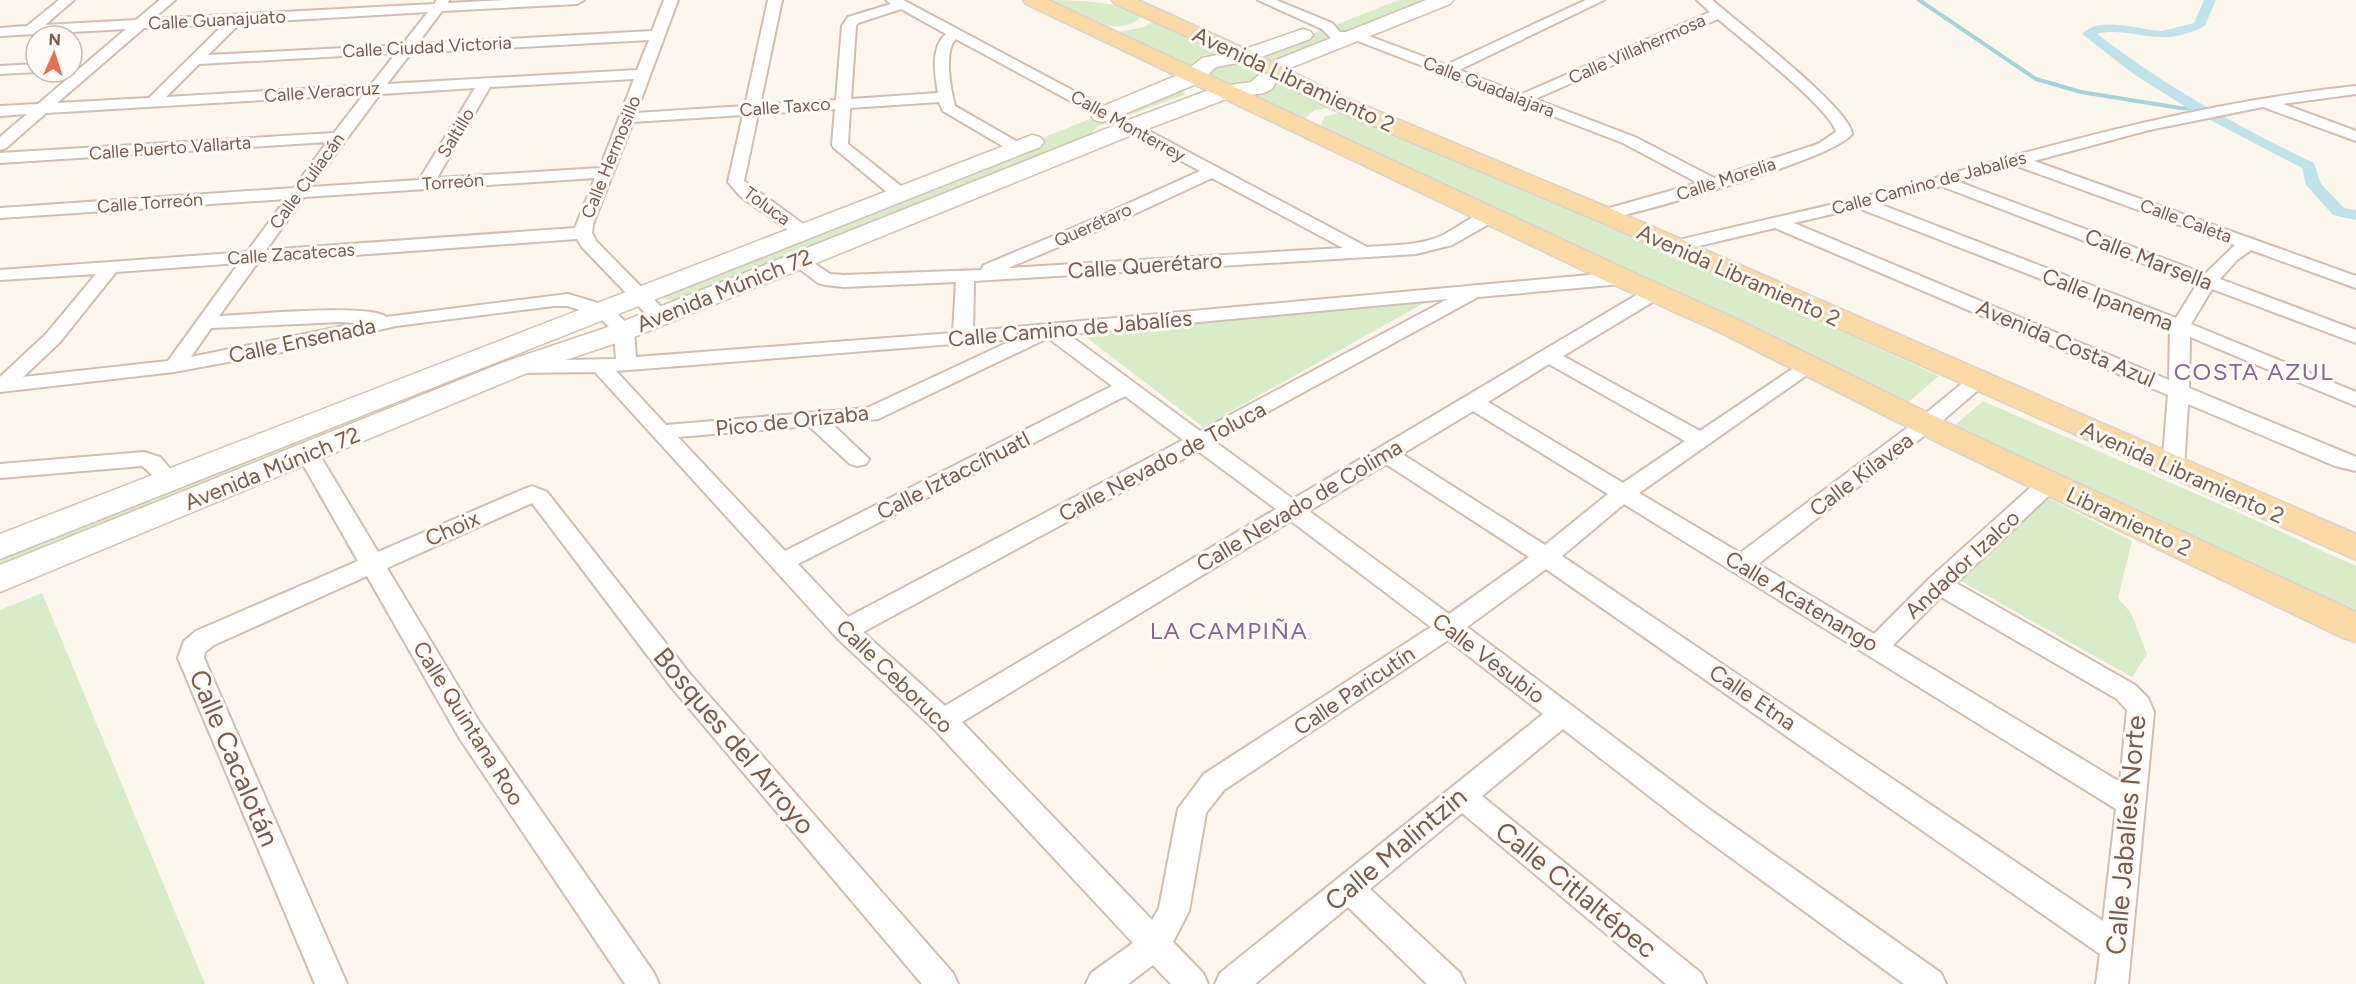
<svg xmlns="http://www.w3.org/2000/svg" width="2356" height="984" viewBox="0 0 2356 984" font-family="Figtree,sans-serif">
	<rect width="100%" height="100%" fill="#fdf6ec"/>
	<!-- green -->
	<path fill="#d8ecc9" d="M1037,0C1062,0 1127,0 1141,16C1121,43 1060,10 1037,0Z
		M1399,0H1431L1276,61L1265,56L1266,52Z
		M1154,21L1228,54L1186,68L1114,33L1144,27Z
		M1235,61L1256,68L1260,75C1243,90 1226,84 1206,77L1207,69Z
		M1282,80L1336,107L1315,110L1298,124L1240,94Z
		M1165,89L1182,90L1185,95L1098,126L1088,136L696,292L673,300L664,299L662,295L665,289Z
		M1339,113H1347L1608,225L1939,376L1905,405L1325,137L1321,124L1325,116Z
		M1424,303L1203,427L1082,334Z
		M595,320L592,325L0,571V551Z
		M1983,401L2233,510L2356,566V624L1947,432Z
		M2040,494L2132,541L2118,598L2131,613L2147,654L2132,677L1950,575Z
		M42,593L205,984H0V610Z"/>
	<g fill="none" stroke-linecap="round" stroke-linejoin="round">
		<!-- stream -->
		<path stroke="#a5d3da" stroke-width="4" d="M1919,0L2036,79L2081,92L2180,108L2200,109"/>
		<!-- canal -->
		<path fill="#bfe3e8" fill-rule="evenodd" d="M2204,0H2216L2205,25C2201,29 2194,31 2188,33C2152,45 2126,26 2097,34C2165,86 2238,127 2314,163L2321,184L2344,208L2356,210V220L2333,215L2306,185L2302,168L2189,109L2135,75L2082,34C2100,15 2139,30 2162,31L2194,23Z"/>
		<defs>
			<path id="minor" d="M59,0H74L45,25L136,20L160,0H175L153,19L434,4L437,0H449L448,3L506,0H584L577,4L442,11L417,44L652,31L664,0H678L636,113L745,106L768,0H782L760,105L836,100L842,26L848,17L891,4L886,0H903L1367,247C1392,245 1418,246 1441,236C1457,229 1479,208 1496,212L1499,216L1496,220L1452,245L1416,254L974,281L973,331L1622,272L1629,274L1631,278L1629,282L1622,284L1478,297L1214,441L1293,499L1650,287H1664L1666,291L1664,295L1563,356L1700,431L1804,361H1818L1821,365L1639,493L1740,553L1919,419L1971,376L1978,374L1985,376L1988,380L1985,384L1933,429L1758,564L1874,634L1930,578L2041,478L2049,476L2057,478L2060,483L2057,488L1956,583L2135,685L2148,698L2154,712L2128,984H2096L2100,954L1546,569L1467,627L1709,809L1941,973L1946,984H1904L1689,827L1563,729L1482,796L1701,973L1706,984H1666L1462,813L1370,889L1460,973L1465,984H1427L1348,907L1255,984H1215L1220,973L1543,714L1448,640L1224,790L1206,813L1189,911L1173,942L1203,973L1208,984H1171L1153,965L1128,984H1086L1091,973L1133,943L933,728L836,637L595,372L517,373L510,371L507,367L510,363L517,361L616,359L614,332L597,315L567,306H554L396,326L282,352L174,372L0,392V377L46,334L96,274L0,280V270L247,252L286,199L0,218V208L294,188L327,142L0,163V153L334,133L364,94L46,113L6,148L0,150V137L27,114L0,116V106L38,104L126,29L0,36V28L27,26ZM901,9L946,34C930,47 935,75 938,93L851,99L856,26L858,23ZM428,12L402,45L208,55L240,23ZM224,24L149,98L57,103L144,28ZM956,39L1200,171L1094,219L984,265L981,270L844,275L830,274L803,256H791L788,260L818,283L825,285L844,287L956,282L953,333L636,357L634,331L611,307L568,294L386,317C371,303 246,315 219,316L258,262L577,239L582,247L652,320H666L669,316L666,312L596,241L592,233L593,224L633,122L743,115L728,182L740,196L798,237H810L813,233L810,229L744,181L758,114L835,109L832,145L834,148L894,198H906L908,194L906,190L848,144L850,108L939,102L943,111L1011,151H1023L1025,148L1023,145L955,106C951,91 943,50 956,39ZM649,40L637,70L387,84L411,53ZM396,53L371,85L166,97L199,64ZM634,79L600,168L437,178L490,87ZM475,88L419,180L311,187L380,94ZM595,178L575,228L266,250L304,197ZM1212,178L1343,248L1008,268L1106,227ZM239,263L168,361L23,377L60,342L116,272ZM1448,299L1200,431L1068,334ZM340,322L359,323L191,357L211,328ZM1048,338L1112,386L785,551L678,437L809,426L850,464L858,466L866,464L869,459L832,424L878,419ZM1015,339L867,408L666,425L616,371ZM1549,364L1685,441L1623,483L1488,402ZM1125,396L1183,440L848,617L798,564ZM1473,411L1608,494L1545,545L1402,454ZM1198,451L1276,509L945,706L863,632ZM1386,464L1529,557L1449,614L1309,511ZM1624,504L2116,809L2103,921L1562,556ZM1291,521L1431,627L1204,774L1178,809L1159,908L1152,920L962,722ZM1941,597L2117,699L2127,710L2120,782L1893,645Z
				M1258,0H1276L1332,23L1340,32L1361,33L1446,65L1586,0H1604L1459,70L1522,94L1710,12L1697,0H1712C1735,20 1852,110 1852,134C1832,160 1646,210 1605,220L1599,219L1596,215L1599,211L1698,183L1623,143L1355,40L1331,38L1322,29ZM1718,19C1739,37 1832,110 1836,132L1818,144L1714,178L1635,137L1535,99Z
				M36,64L37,72L0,74V66Z
				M2356,86V94L2283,104L2356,131V141L2263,107L2149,130L2034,161L2356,276V288L2251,250L2237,260L2220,279L2356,330V343L2212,289L2191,324L2356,392V406L2190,337L2189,388L2356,457V471L2335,466L2188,404L2184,468L2181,473L2173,475L2165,473L2162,468L2168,395L1775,228L1673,252L1667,251L1664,247L1667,243C1756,221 1847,203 1936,178C2073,138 2213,101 2356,86ZM2017,166L2235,245L2205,274L1959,182ZM1941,186L2197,284L2176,318L1877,203ZM1858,208L2170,329L2169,380L1794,223Z
				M308,447L316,449L378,552L524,489L532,486L547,492L690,674L953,973L958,984H922L672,688L532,503L387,568L480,723L654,973L659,984H625L460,739L367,576L214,645L205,652L204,658L347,984H315L178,658L184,641L196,631L358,561L297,454L300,449Z
				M144,452L160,457L180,480L177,485C159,490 155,475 142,466L0,478V464Z"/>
			<path id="secondary" d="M1426,0H1453L1450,4L1290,68L1281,74L1272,89L1264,93L1229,98L1139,132L634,337L527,373L0,592V565L507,361L614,325L1123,122L1217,87L1251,82L1276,60Z
				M1303,29L1310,31L1313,35L1310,39L1253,60L1216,67L1201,82L1110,120L1102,122L1094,120L1091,115L1094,110L1185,72L1202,58L1242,50Z
				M1032,135L1040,137L1044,142L1040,147L0,559V534Z"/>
			<path id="primary" d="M1023,0H1048L1632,272L1739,320L1971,434L2356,612V642L2343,638L1949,448L1719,332L1612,284L1026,4Z
				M1112,0H1138L1253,52L1337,94L1614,210L2356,534V560L1596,220L1321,104L1239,60L1115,4Z"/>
		</defs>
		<!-- minor casing -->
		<use href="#minor" stroke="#d1beb0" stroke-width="4"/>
		<!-- secondary casing -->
		<use href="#secondary" stroke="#d6c0b0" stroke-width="3"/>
		<!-- primary casing -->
		<use href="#primary" stroke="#dad1cd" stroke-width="3"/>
		<!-- minor -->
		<use href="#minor" fill="#fff" fill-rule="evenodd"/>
		<!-- secondary -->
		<use href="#secondary" fill="#fff" fill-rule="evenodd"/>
		<!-- primary -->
		<use href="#primary" fill="#fbd9a5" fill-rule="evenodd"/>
	</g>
	<g text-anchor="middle" stroke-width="6" stroke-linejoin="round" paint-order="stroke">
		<!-- far-street labels -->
		<g font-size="18" fill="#7a5c4d" stroke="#fffaf3">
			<text transform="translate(217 20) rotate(-3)" y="6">Calle Guanajuato</text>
			<text transform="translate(427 47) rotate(-3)" y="6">Calle Ciudad Victoria</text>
			<text transform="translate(1637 49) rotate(-24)" y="6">Calle Villahermosa</text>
			<text transform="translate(1489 87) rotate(21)" y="6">Calle Guadalajara</text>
			<text transform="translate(322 92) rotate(-4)" y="6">Calle Veracruz</text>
			<text transform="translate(785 107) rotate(-4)" y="6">Calle Taxco</text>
			<text transform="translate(1128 126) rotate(29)" y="6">Calle Monterrey</text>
			<text transform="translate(456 133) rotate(-59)" y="6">Saltillo</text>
			<text transform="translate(170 148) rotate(-4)" y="6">Calle Puerto Vallarta</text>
			<text transform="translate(611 157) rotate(-68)" y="6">Calle Hermosillo</text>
			<text transform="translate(1726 179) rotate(-18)" y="6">Calle Morelia</text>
			<text transform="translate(307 181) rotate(-54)" y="6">Calle Culiacán</text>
			<text transform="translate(453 182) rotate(-4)" y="6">Torreón</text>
			<text transform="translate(1929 183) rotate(-15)" y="6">Calle Camino de Jabalíes</text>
			<text transform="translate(150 203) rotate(-4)" y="6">Calle Torreón</text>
			<text transform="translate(767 206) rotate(36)" y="6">Toluca</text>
			<text transform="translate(2186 221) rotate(20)" y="6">Calle Caleta</text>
			<text transform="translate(1093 225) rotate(-24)" y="6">Querétaro</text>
			<text transform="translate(291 254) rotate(-4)" y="6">Calle Zacatecas</text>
		</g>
		<!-- street labels -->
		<g font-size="22" fill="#7a5c4d" stroke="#fffaf3">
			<text transform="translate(1294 79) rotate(25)" y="8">Avenida Libramiento 2</text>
			<text transform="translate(2149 259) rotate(21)" y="8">Calle Marsella</text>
			<text transform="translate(1145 265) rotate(-4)" y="8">Calle Querétaro</text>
			<text transform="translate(1739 275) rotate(24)" y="8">Avenida Libramiento 2</text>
			<text transform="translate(724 290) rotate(-22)" y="8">Avenida Múnich 72</text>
			<text transform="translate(2108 299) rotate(21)" y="8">Calle Ipanema</text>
			<text transform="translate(1070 328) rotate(-5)" y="8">Calle Camino de Jabalíes</text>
			<text transform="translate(302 340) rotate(-12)" y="8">Calle Ensenada</text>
			<text transform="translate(2066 343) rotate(23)" y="8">Avenida Costa Azul</text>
			<text transform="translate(792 420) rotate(-6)" y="8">Pico de Orizaba</text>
			<text transform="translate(1162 461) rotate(-28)" y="8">Calle Nevado de Toluca</text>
			<text transform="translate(272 468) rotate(-22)" y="8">Avenida Múnich 72</text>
			<text transform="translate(2183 472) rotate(24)" y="8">Avenida Libramiento 2</text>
			<text transform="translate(1861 474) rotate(-37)" y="8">Calle Kilavea</text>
			<text transform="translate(953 475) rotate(-27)" y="8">Calle Iztaccíhuatl</text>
			<text transform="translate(1299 505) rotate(-31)" y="8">Calle Nevado de Colima</text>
			<text transform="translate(2129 521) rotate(25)" y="8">Libramiento 2</text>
			<text transform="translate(452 528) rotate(-24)" y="8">Choix</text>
			<text transform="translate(1962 564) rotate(-43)" y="8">Andador Izalco</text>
			<text transform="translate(1802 601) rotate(31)" y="8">Calle Acatenango</text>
			<text transform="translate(1489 658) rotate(37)" y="8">Calle Vesubio</text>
			<text transform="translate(895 676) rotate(44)" y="8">Calle Ceboruco</text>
			<text transform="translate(1354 690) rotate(-34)" y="8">Calle Paricutín</text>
			<text transform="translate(1753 697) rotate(34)" y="8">Calle Etna</text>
			<text transform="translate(469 723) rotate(58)" y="8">Calle Quintana Roo</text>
		</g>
		<!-- neighbourhood labels -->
		<g font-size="24" letter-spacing="1.5" fill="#846695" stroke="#fffaf3">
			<text x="2254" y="380">COSTA AZUL</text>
			<text x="1229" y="639">LA CAMPIÑA</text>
		</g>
		<!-- near-street labels -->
		<g font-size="27" fill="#7a5c4d" stroke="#fffaf3">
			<text transform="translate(734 741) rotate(50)" y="9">Bosques del Arroyo</text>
			<text transform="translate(234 758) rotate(67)" y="9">Calle Cacalotán</text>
			<text transform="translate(2126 835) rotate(-85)" y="9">Calle Jabalíes Norte</text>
			<text transform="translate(1396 849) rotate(-40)" y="9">Calle Malintzin</text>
			<text transform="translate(1576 890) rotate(39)" y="9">Calle Citlaltépec</text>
		</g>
	</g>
	<!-- north arrow -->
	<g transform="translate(54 54) rotate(3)"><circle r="28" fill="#fffaf3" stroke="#cabbb1" stroke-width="1.5"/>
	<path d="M0-4.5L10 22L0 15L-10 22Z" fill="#e76f51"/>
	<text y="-9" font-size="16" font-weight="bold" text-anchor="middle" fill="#7a5c4d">N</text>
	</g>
</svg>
